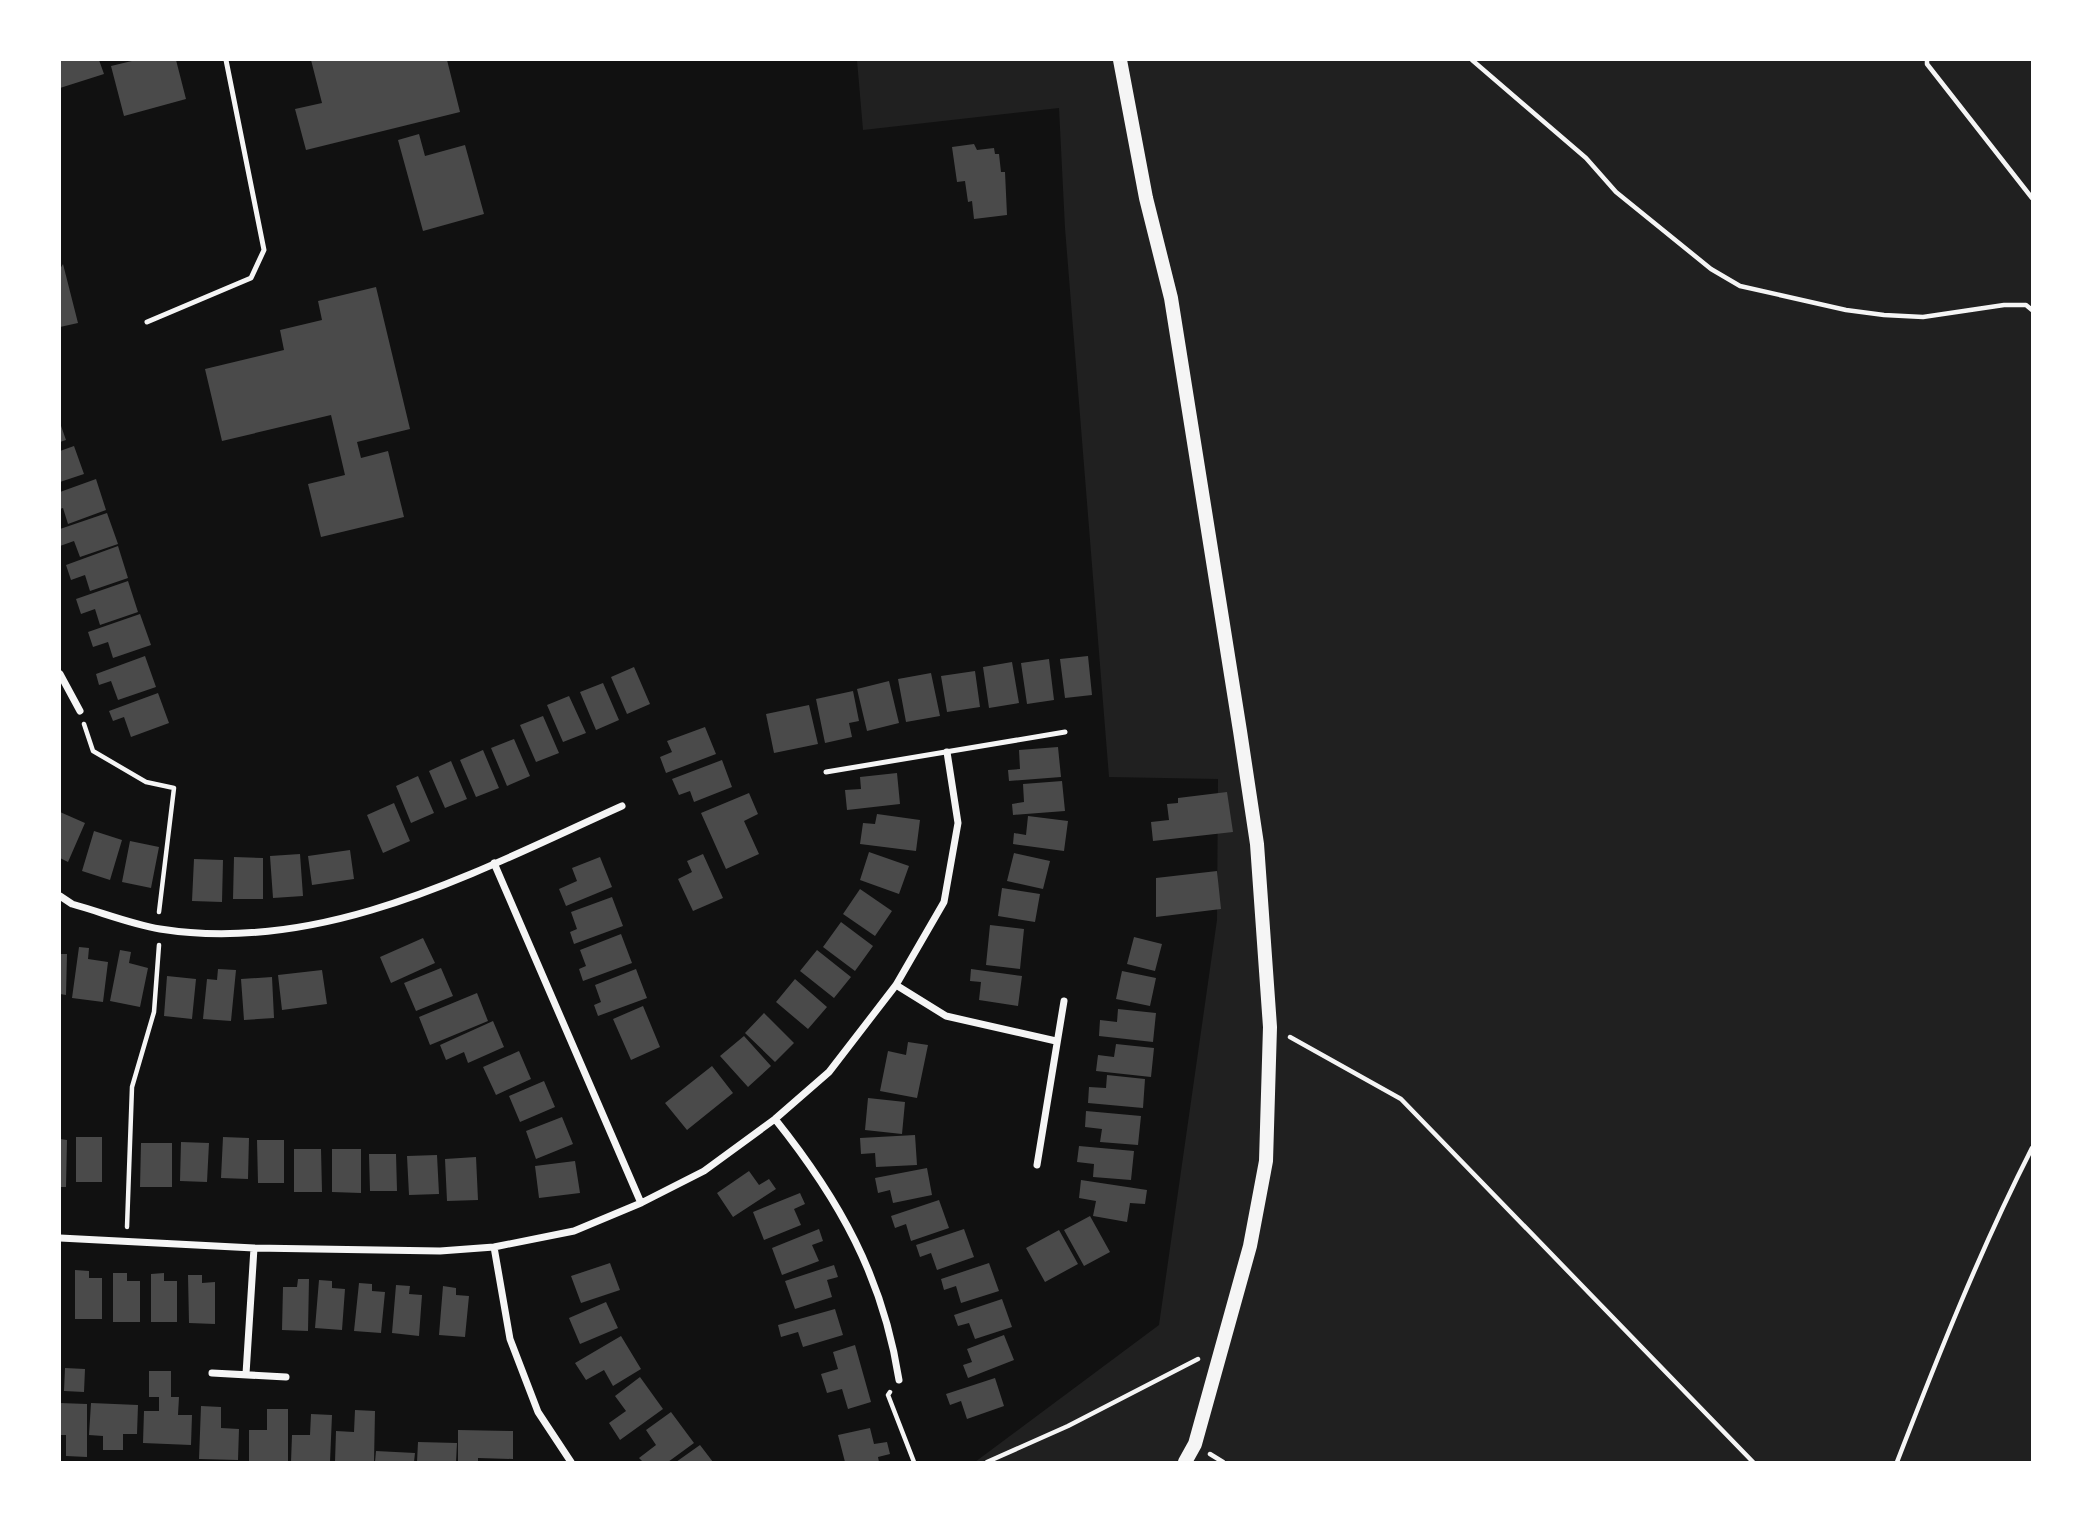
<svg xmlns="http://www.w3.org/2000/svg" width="2092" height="1522" viewBox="0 0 2092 1522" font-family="'PT Sans',sans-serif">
	<rect width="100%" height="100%" fill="#111"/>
	<!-- green -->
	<path fill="#202020" d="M857,60H2032V1462H975L1159,1325L1217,920L1218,779L1109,777L1065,228L1059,108L863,130Z"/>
	<!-- building -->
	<path fill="#4a4a4a" d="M60,60H99L104,74L60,88Z
		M136,60H176L186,99L124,116L111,66Z
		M311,60H447L460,112L306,150L295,109L322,103Z
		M419,134L425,156L465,145L484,214L423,231L398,140Z
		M974,144L977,150L994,148L995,154H999L1001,172H1005L1007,215L974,219L972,201L968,202L965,181L957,182L952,147Z
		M63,264L78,323L60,327V269Z
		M376,287L410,429L357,442L361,458L388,451L404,517L321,537L308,484L345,475L331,415L222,441L205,369L284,350L280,330L322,320L318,301Z
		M60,423L66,440L60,442Z
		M74,446L84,474L60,482V451Z
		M96,479L106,510L68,524L63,508L60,509V492Z
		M107,513L118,544L80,557L74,541L60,546V529Z
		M118,546L128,578L90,591L85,575L71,580L66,565Z
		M128,581L138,612L100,625L95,609L81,614L76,599Z
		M140,614L151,645L113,658L108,642L93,647L88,632Z
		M145,656L156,687L118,700L111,681L99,685L96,674Z
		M1088,656L1092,695L1065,698L1060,659Z
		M1049,659L1054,700L1027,704L1021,663Z
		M1012,662L1019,703L989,708L983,667Z
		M634,667L650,704L627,714L611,677Z
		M975,671L980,707L947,712L941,676Z
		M931,673L940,716L906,722L898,679Z
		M889,681L899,723L867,731L857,689Z
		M603,683L619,720L596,730L580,692Z
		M853,691L859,721L849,723L852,737L825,743L816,699Z
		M158,693L169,723L131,737L124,717L113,721L109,711Z
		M569,696L586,733L563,742L547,705Z
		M809,705L818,744L774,753L766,714Z
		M543,716L559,753L536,762L520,725Z
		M705,727L716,754L666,773L660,757L672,752L667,741Z
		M514,739L530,776L507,786L491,748Z
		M1058,747L1061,777L1009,781L1008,770L1020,769L1019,750Z
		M483,750L499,788L476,797L460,760Z
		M722,760L732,787L694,802L690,791L679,795L672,779Z
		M451,761L467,799L445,808L429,771Z
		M897,773L900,804L847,810L845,790L861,789L860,777Z
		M418,776L434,813L411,823L396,786Z
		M1062,781L1065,811L1013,815L1012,804L1024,802L1023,784Z
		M1227,792L1233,832L1153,841L1151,822L1169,820L1167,804L1178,803V798Z
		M749,793L758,814L744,821L759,854L726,869L701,813Z
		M394,803L410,841L383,853L367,815Z
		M60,812L85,823L68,862L60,858Z
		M877,814L920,820L916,851L860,844L863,823L875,824Z
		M1028,816L1068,821L1064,851L1013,844L1014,833L1026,835Z
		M94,831L122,840L110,880L82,871Z
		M130,841L159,847L151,888L122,882Z
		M350,850L354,879L312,885L308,856Z
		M869,852L909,866L899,894L860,880Z
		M1014,853L1050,861L1043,889L1007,881Z
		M300,854L303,896L273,898L270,856Z
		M703,854L723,898L693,911L678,879L692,872L687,861Z
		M234,857L263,858V899H233Z
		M600,857L612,887L566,906L559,889L577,881L572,868Z
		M194,859L223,860L222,902L192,901Z
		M1217,871L1221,909L1156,917V878Z
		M1002,888L1040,894L1035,922L998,916Z
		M860,889L892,911L875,936L843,914Z
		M612,897L623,926L574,944L570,932L577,929L571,912Z
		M841,922L873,946L855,971L823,947Z
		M990,925L1024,929L1020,969L986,965Z
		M621,934L632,963L583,981L579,969L586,966L580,950Z
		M1134,937L1162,944L1155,971L1127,964Z
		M423,938L435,963L391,983L380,957Z
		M79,947L89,948L88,959L108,962L103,1002L72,998Z
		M120,950L131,952L129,963L148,968L140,1007L110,1001Z
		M817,950L851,977L834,998L800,971Z
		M60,954H67L66,995L60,994Z
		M441,968L453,996L416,1011L404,983Z
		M218,969L236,970L231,1021L203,1019L207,979L217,980Z
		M636,969L647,998L598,1016L594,1005L601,1002L595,985Z
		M971,969L1022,976L1018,1006L979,1000L981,982L970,981Z
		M322,970L327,1004L282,1010L278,975Z
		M1122,971L1156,978L1150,1006L1116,999Z
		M167,976L196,979L192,1019L164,1016Z
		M272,977L274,1018L244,1020L241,979Z
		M795,979L827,1007L808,1029L776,1002Z
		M477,993L488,1021L430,1045L419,1017Z
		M643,1006L660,1047L631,1060L613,1019Z
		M1118,1009L1156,1013L1153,1042L1099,1036L1100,1020L1117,1022Z
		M764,1013L794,1043L775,1062L745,1033Z
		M493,1021L504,1047L468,1063L464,1052L446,1060L440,1045Z
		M744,1036L771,1066L748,1087L720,1056Z
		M908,1042L928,1045L917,1098L880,1091L888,1051L906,1055Z
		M1116,1044L1154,1048L1151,1077L1096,1071L1098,1055L1114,1057Z
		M519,1051L531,1079L496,1095L483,1067Z
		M712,1066L733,1093L687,1130L665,1103Z
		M1107,1075L1145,1079L1143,1108L1088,1103L1089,1087L1106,1088Z
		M544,1081L555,1107L520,1122L509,1096Z
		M868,1098L905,1102L902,1134L865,1130Z
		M1086,1111L1141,1116L1138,1145L1100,1142L1102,1129L1085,1127Z
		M562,1117L573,1144L536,1159L526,1131Z
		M915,1135L917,1165L876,1167L875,1153L861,1154L860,1138Z
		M76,1137H102V1182H76Z
		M223,1137L249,1138L248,1179L221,1178Z
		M60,1139L67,1140L66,1187H60Z
		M257,1140H284V1183H258Z
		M181,1142L209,1143L207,1182L180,1181Z
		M141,1143H172V1187H140Z
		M1079,1146L1134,1151L1131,1180L1093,1177L1094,1164L1077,1162Z
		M294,1149H321L322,1192H294Z
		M332,1149H361V1193L332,1192Z
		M369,1154H396L397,1191H370Z
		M437,1155L439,1194L409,1195L407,1156Z
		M476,1157L478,1200L447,1201L445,1159Z
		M575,1161L580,1193L539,1198L535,1166Z
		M927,1168L932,1195L893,1203L890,1190L878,1193L875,1178Z
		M749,1171L759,1185L769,1179L776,1189L733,1217L717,1193Z
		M1081,1180L1147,1190L1145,1204L1130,1203L1127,1222L1093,1216L1096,1201L1079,1198Z
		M800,1193L805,1204L794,1209L801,1225L764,1240L753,1212Z
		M939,1200L949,1228L911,1241L906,1224L895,1228L891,1216Z
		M1090,1216L1110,1252L1084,1266L1064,1230Z
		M819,1229L823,1241L812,1245L819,1261L782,1275L772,1248Z
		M964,1229L974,1257L937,1270L931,1253L920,1257L916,1245Z
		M1059,1230L1078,1264L1045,1282L1026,1248Z
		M610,1263L620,1290L581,1303L571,1276Z
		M989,1263L999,1291L961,1303L956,1286L944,1290L941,1279Z
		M834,1265L838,1277L827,1280L832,1297L795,1309L785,1281Z
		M75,1270L89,1271V1278H102V1319H75Z
		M113,1273H127V1281H140V1322H113Z
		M164,1273V1281H177V1322H151V1274Z
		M188,1275H202V1283L215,1282V1324L189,1323Z
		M298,1279H309L308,1331L282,1330L283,1287H297Z
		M319,1280L332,1281V1288L345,1289L342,1330L315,1328Z
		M359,1283L372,1284V1291L385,1292L381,1333L354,1331Z
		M396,1285L410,1286L409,1294L422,1295L419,1336L392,1333Z
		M443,1286L456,1288V1295L469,1296L465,1337L439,1335Z
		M1002,1299L1012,1327L975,1339L969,1323L958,1326L954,1315Z
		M606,1302L618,1328L580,1344L569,1318Z
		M835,1309L843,1335L803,1347L798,1332L781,1337L778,1325Z
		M1004,1335L1014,1360L968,1378L963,1365L972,1362L967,1349Z
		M621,1336L641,1369L613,1386L604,1370L586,1380L575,1363Z
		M855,1345L871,1402L848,1409L842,1389L827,1393L821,1374L838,1369L833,1352Z
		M65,1368L85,1369L84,1392L64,1391Z
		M149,1371H171V1397H179L178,1415H192L191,1445L143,1443L144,1411H159V1397H149Z
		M640,1377L663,1409L620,1440L609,1423L626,1411L615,1396Z
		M995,1378L1004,1406L967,1419L961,1401L950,1405L946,1394Z
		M60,1403L87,1404V1457L66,1456V1435H60Z
		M91,1403L138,1405L137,1434H123V1450H103V1436L89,1435Z
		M201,1406L221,1407V1428L239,1429L238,1460L199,1459Z
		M267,1409H288V1462H249V1430H267Z
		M355,1410L375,1411L374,1462H335L336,1431L354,1432Z
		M671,1412L694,1443L668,1462H643L639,1458L656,1445L646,1430Z
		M311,1414L332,1415L330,1462H291L292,1435H310Z
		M870,1428L874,1444L887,1442L890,1454L878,1457L879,1462H845L838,1435Z
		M458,1430L513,1431V1459L478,1458V1462H458Z
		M418,1442L457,1443L456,1462H417Z
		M700,1445L713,1462H676Z
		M376,1451L415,1453L414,1462H375Z"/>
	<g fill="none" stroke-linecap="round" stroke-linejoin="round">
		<!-- path -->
		<path stroke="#f5f5f5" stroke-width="4.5" d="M1472,60L1586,158L1616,192L1711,269L1740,286L1846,310L1884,315L1923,317L2004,305H2026L2032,310
			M1927,60V64L2032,198
			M84,724L93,751L146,782L174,788L159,912
			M1290,1037L1401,1099L1753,1462
			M127,1227L132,1087L154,1012L159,945
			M890,1392L888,1395L914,1462
			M1210,1454L1223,1462
			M987,1462L1068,1426L1198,1359
			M1897,1462C1938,1356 1980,1250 2032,1148"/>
		<!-- service -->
		<path stroke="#f5f5f5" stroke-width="5" d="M147,322L251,278L264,250L226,60
			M826,772L1065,732"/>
		<!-- minor -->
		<path stroke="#f5f5f5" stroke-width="7" d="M60,674L80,711
			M494,863L641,1203
			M60,896L72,904C101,912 131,924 160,929C324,955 477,871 622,806
			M896,985L946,1016L1056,1041
			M775,1119C839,1199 883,1277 899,1380
			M1037,1165L1064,1001
			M60,1238L254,1248L440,1251L494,1247L574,1231L641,1203L704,1171L775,1119L829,1072L896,985L944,902L958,823L947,752
			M494,1247L510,1339L538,1412L571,1462
			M212,1373L286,1377
			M246,1374L254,1248"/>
		<!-- secondary -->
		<path stroke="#f5f5f5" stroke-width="14" d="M1120,60L1146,198L1171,298L1240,731L1257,844L1270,1027L1266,1161L1250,1246L1195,1444L1185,1462"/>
	</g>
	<!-- border -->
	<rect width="2092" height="1522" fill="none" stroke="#ffffff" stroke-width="122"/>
</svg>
